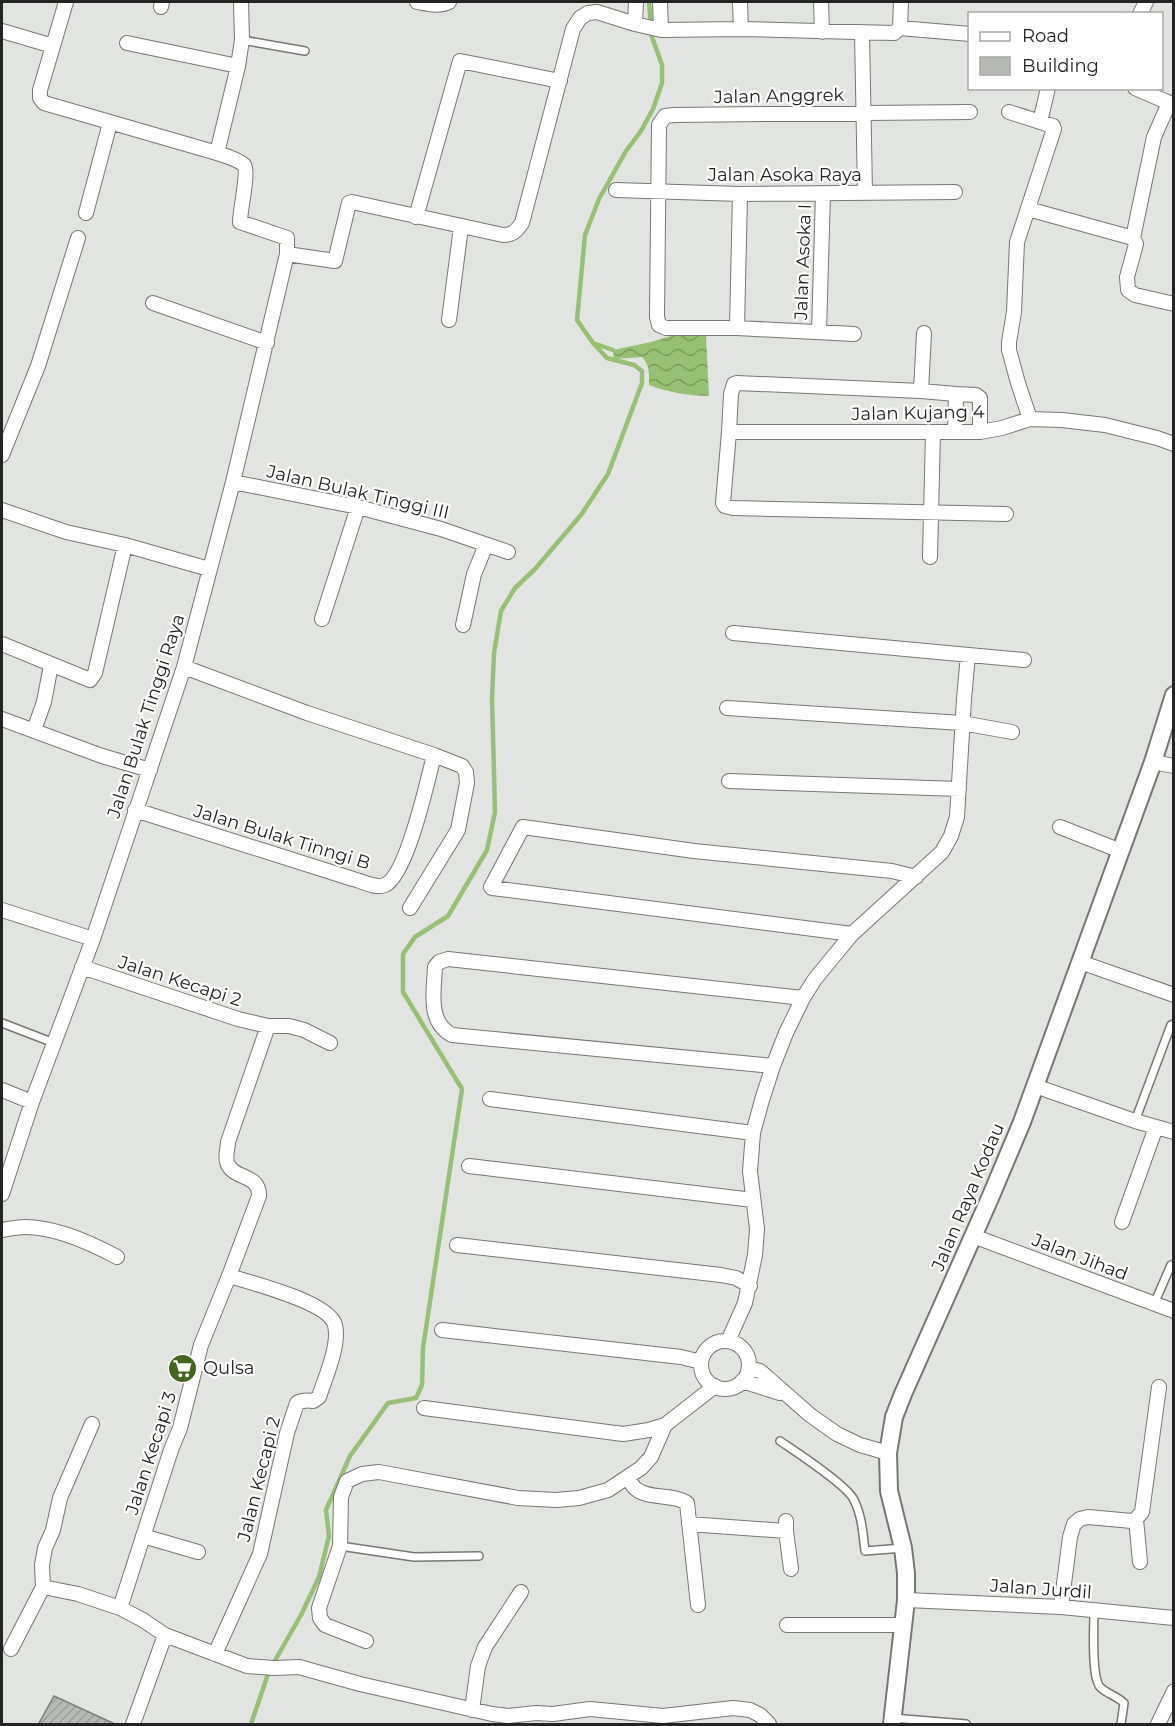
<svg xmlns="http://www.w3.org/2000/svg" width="1175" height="1726" viewBox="0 0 1175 1726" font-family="Montserrat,sans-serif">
	<defs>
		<pattern id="water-waves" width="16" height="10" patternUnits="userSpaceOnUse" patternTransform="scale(1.5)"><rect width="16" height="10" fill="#96c172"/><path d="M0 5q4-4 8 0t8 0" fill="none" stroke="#7a9d5d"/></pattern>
		<pattern id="building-hatch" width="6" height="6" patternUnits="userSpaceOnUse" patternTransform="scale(1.5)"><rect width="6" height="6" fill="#b6b9b5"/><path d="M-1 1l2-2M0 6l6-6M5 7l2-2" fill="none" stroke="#9c9f9b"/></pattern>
		<filter id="shadow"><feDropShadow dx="3.5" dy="6" stdDeviation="0" flood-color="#0004"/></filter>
	</defs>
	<rect width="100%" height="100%" fill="#e1e4e0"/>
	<!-- water -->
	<path fill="url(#water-waves)" d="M677,334L706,336L709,396C689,396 667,392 649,385C649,374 650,365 642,357L614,359L613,350L651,342Z"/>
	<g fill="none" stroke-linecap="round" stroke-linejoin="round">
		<!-- stream -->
		<path stroke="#96c172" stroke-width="4.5" d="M613,350L593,343L577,320L585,235L599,199L626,151L641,131L653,109L662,83V65L652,37L649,2
			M251,1724L269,1671L301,1615L319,1577L329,1536L326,1510L350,1456L388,1403L416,1398L422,1385L423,1348L462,1089L403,992V954L415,937L448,916L487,850L495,812L492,698L494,653L501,611L515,588L535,569L581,515L608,474L642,383V371L634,365L607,358L593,343"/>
	</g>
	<!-- building -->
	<path fill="url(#building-hatch)" stroke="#7d807c" stroke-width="1.5" filter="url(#shadow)" d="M54,1696L117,1725H38Z"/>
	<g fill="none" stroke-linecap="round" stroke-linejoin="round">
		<defs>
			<path id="service" d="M242,40L305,51
				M2,1023L54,1043
				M1135,1121L1171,1025L1174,1024
				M1154,1304L1171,1265
				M780,1441C796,1452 847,1485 854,1500C862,1516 863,1534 865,1551L903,1548
				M340,1546L414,1557L479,1556
				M1094,1610C1094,1626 1091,1676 1100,1687C1107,1694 1117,1696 1124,1703L1121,1724
				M892,1718L966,1724"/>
			<path id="minor" d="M417,2C428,4 439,7 449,2
				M660,2L661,30
				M740,2L741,29
				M821,2L822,32
				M161,7L162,2
				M1140,14L1146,2
				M635,24L636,2
				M900,28L970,34
				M2,31L53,46
				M862,33L865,193
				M127,43L238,66
				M1135,88L1174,105
				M1009,112L1053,126L1054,129L1017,242L1014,312L1009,342V350L1018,383L1030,419
				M1040,122L1048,88
				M217,153L238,66L242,40L241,2
				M616,190L740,194L955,192
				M1028,209L1133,238L1136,244L1127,277L1128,290L1135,295L1174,304
				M86,213L110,123
				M416,217L460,61L560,81
				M1133,238L1154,137L1169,103
				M287,254L335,261L349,203L352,202L503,235C513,235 516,231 522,223L573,29L580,18L588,13L597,12L635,24L661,30L741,29L894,33L900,28L901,2
				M153,303L267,343
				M449,320L461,227
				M737,328L740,194
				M819,332L823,194
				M854,334L737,328H666L659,325L657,317L659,125L665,116L674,115L970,112
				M921,391L924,333
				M956,394L976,395L980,398V432
				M729,432H980L1002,428L1030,419L1062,420L1105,425L1157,438L1174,444
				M955,432L956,394L921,391L737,383L734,384L731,394L729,432L723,503L725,506L733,508L1006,514
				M2,455L38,366L78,238
				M233,482L358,507L441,529L508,552
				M2,510L66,532L125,545L209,569
				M930,557L933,432
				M322,619L358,507
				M463,625L474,574L486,545
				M733,633L1024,660
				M2,644L90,680L95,673L125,545
				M184,667L307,713L434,755L462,766L466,772L467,783L458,830L410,908
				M727,708L962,723L1012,732
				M2,719L102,756L150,770
				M34,730L44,702L51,665
				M1153,762L1174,766
				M729,781L959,789
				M135,810L353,879C362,881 376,889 385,885C407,875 428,779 434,755
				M1060,827L1121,851
				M2,910L93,939
				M852,934L492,888L491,887L523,827L694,851L892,871L916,877
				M1080,962L1174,995
				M82,967L238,1019L268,1026H289L304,1030L330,1043
				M773,1066L452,1035C427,1022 434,991 435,967L439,962L448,959L803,998
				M1035,1086L1135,1121L1174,1132
				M2,1090L32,1102
				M490,1099L753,1133
				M469,1166L753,1200
				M2,1194L32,1102L93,939L184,667L233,482L287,254V238L240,222C240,210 249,172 244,165C238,159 225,156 217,153L44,103L40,98V90L66,2
				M1122,1222L1156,1127
				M2,1230C9,1229 17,1227 25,1227C55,1227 91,1243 117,1257
				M973,1236L1174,1311
				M457,1245L721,1275L736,1278L750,1286
				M442,1330L681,1357L701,1362
				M728,1341L745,1303L755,1255L757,1229L750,1171L753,1133L762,1100L773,1066L786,1033L803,998L815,979L852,934L942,852L951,836L957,817L964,699L968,655
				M701 1365a24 24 0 1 1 48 0a24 24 0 1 1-48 0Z
				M749,1368L760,1371L810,1415L837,1434L860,1445L888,1453
				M742,1381L780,1393
				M424,1408L623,1434L649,1430L665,1425L715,1386
				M628,1477C630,1481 632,1486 636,1489C650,1500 672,1493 687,1503L698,1605
				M1136,1519L1140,1562
				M786,1521V1531L791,1569
				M689,1524L786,1531
				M143,1536L198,1552
				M43,1587L78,1594L120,1608L143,1620L165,1635L247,1666L274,1668L299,1667L360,1684L492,1714L508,1716L536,1713L553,1714L590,1709L663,1716L733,1708L750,1710L760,1715L769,1724
				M906,1600L1061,1607L1174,1618
				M1061,1607L1070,1537L1074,1524L1080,1519L1088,1517L1132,1521L1136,1519L1142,1512L1159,1387
				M120,1608L171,1450L180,1428L201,1345L229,1276L259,1196C260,1173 232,1180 227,1162C225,1156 228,1148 228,1142L268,1026
				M787,1625H903
				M366,1641L325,1625L320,1618L319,1608L340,1546L341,1497L347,1481L362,1474L379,1472L518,1498L556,1500L579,1498L608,1490L641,1468L651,1457L665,1425
				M11,1649L43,1587L42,1565L45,1548L53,1530L60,1498L92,1424
				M215,1654L260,1554L287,1433L297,1403C303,1400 307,1400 313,1401L319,1397C325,1378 340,1345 335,1325C329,1302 252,1283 229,1276
				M472,1710L478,1666L485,1647L521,1592
				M133,1724L165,1635
				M1158,1724L1174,1691"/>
			<path id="tertiary" d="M892,1724L906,1600V1573L903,1548L889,1491L888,1453L894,1417L903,1394L990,1198L1022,1122L1153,762L1174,695"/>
		</defs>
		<!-- service casing -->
		<use href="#service" stroke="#767875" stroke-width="10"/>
		<!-- minor casing -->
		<use href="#minor" stroke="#767875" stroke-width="16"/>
		<!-- tertiary casing -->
		<use href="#tertiary" stroke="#767875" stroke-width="20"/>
		<!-- service -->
		<use href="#service" stroke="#fff" stroke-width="7"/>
		<!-- minor -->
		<use href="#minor" stroke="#fff" stroke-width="14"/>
		<!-- tertiary -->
		<use href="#tertiary" stroke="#fff" stroke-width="16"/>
	</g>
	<!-- icons -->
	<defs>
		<symbol id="supermarket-disc" viewBox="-11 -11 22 22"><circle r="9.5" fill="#42661e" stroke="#fff"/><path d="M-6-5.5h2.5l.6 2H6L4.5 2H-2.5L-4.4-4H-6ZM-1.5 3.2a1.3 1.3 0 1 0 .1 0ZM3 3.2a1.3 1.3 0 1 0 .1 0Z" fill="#fff"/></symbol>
	</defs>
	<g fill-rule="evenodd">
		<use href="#supermarket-disc" x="166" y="1352" width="33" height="33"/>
	</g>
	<g text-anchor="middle" stroke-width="4.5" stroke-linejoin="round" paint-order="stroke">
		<!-- street labels -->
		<g font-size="18" fill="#232423" stroke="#fff">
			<text transform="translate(779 96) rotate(-1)" y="6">Jalan Anggrek</text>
			<text x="785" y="181">Jalan Asoka Raya</text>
			<text transform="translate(803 262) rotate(-88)" y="6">Jalan Asoka I</text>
			<text transform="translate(918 413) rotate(-1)" y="6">Jalan Kujang 4</text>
			<text transform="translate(358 492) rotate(13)" y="6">Jalan Bulak Tinggi III</text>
			<text transform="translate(146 716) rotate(-72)" y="6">Jalan Bulak Tinggi Raya</text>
			<text transform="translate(282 837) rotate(17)" y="6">Jalan Bulak Tinngi B</text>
			<text transform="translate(180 981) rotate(18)" y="6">Jalan Kecapi 2</text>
			<text transform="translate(968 1197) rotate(-67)" y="6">Jalan Raya Kodau</text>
			<text transform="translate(1080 1257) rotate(21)" y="6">Jalan Jihad</text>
			<text transform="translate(151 1453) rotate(-72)" y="6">Jalan Kecapi 3</text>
			<text transform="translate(259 1479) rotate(-76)" y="6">Jalan Kecapi 2</text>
			<text transform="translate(1041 1589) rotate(4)" y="6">Jalan Jurdil</text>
		</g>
		<!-- poi labels -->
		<g font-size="18" fill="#232423" stroke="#fff" text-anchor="start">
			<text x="203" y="1374">Qulsa</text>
		</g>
	</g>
	<!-- border -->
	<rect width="1175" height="1726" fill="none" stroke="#232423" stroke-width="6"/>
	<!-- legend -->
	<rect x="968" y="12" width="195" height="78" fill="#ffffff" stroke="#a7a7a7" stroke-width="1.5"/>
	<rect x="980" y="32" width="30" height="9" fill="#ffffff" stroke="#a7a7a7" stroke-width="1.5"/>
	<text x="1022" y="42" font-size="18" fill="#232423">Road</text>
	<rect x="980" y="57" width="30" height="18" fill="#b6b9b5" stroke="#a7a7a7" stroke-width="1.5"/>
	<text x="1022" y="72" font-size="18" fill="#232423">Building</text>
</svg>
